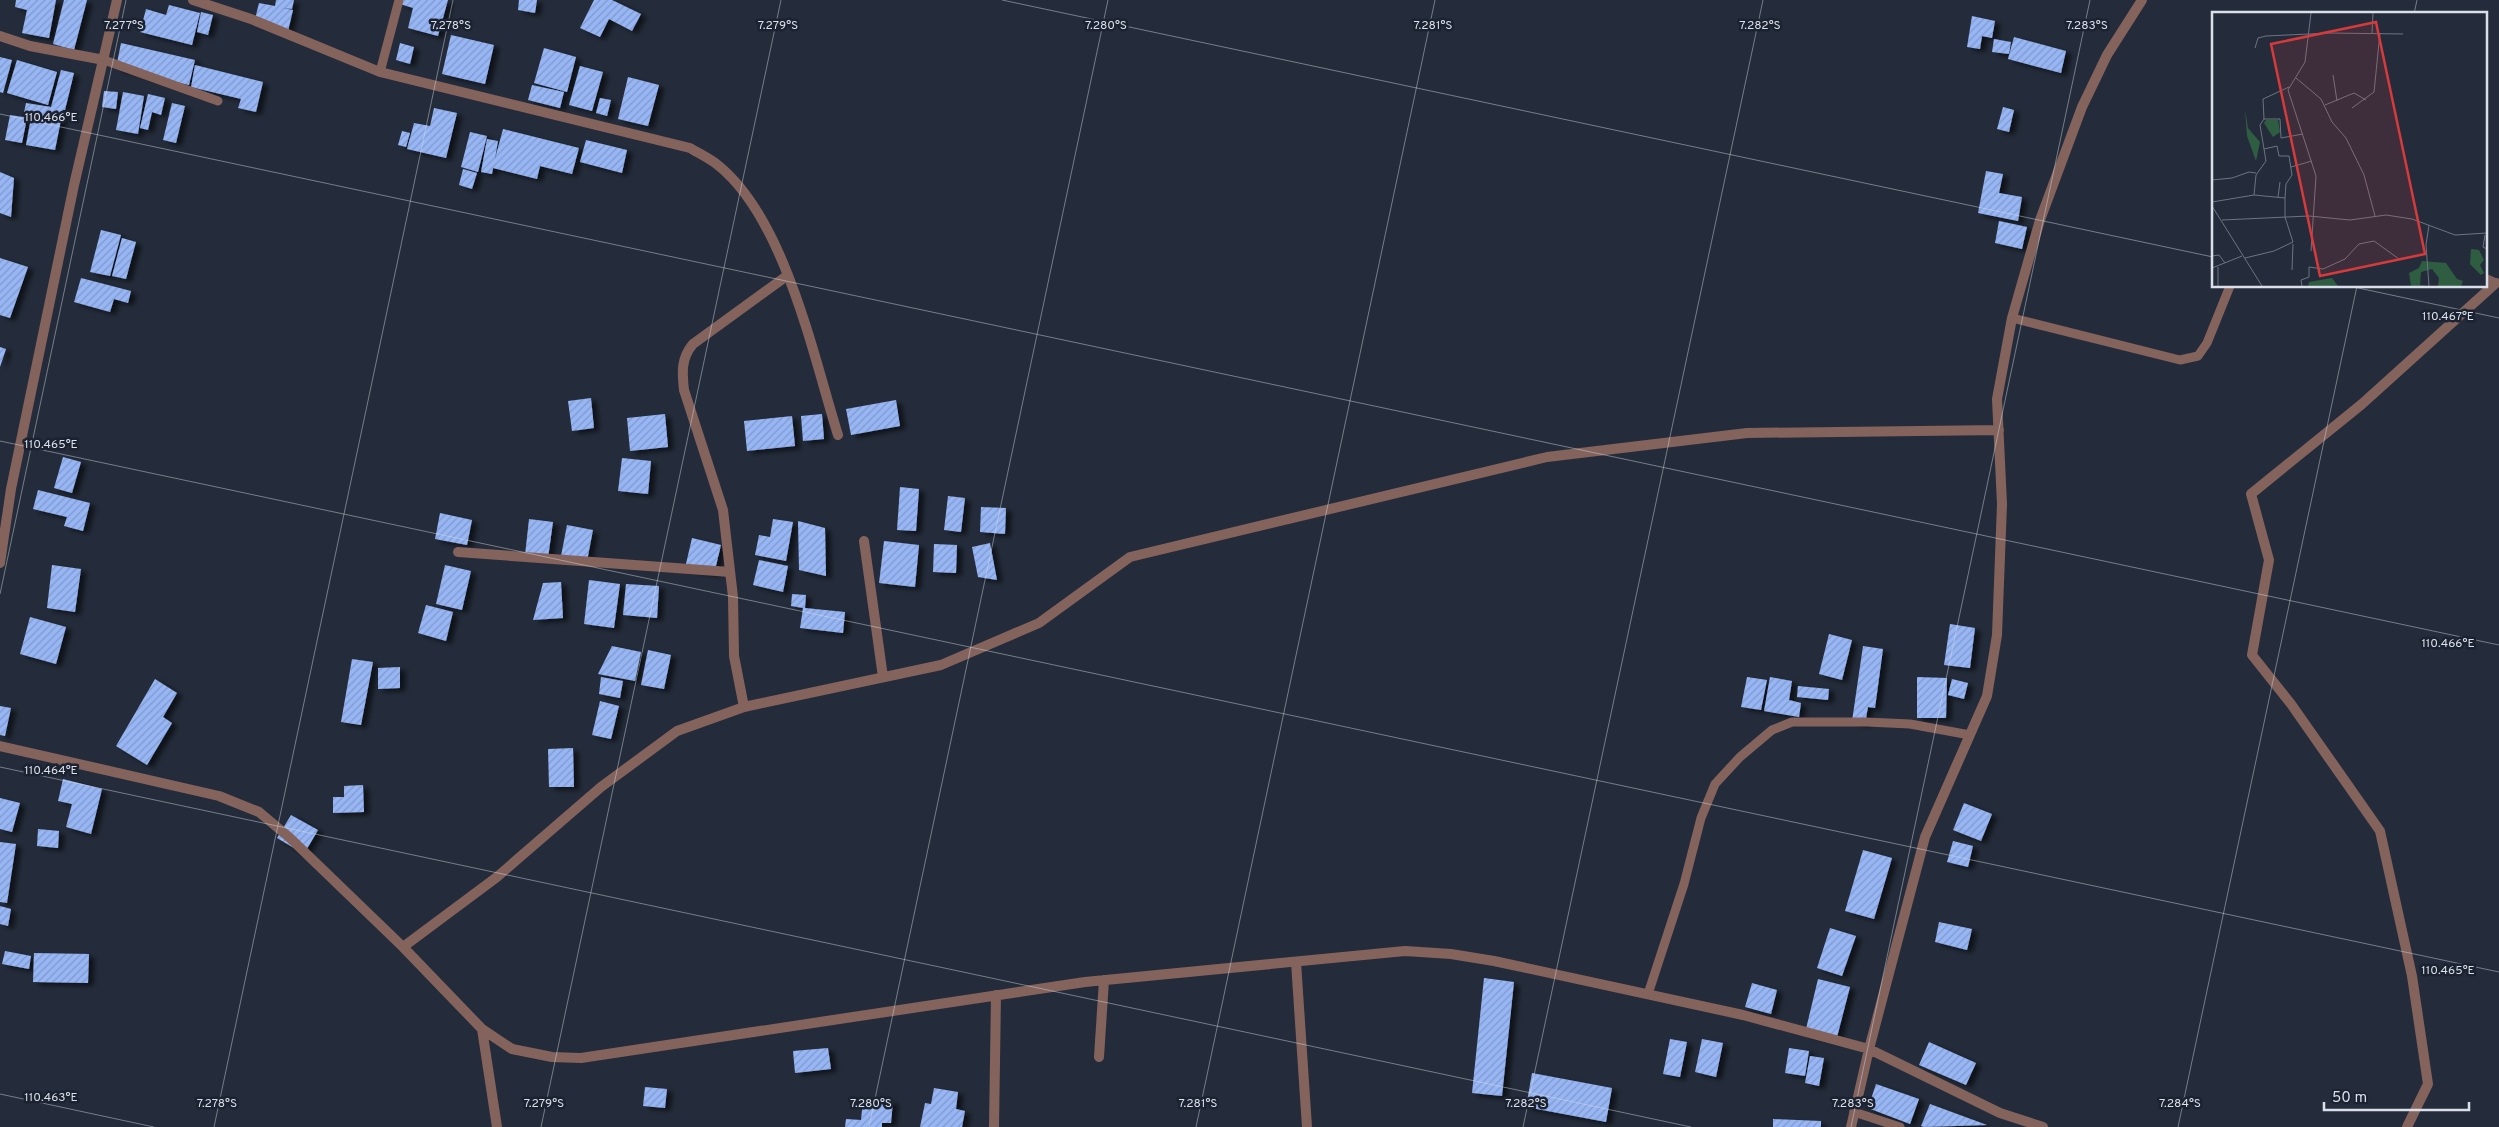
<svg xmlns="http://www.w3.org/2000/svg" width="2499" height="1127" viewBox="0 0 2499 1127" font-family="Overpass,sans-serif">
	<defs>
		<pattern id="building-hatch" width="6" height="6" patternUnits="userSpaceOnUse" patternTransform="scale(1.25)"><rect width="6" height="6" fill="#97b6f5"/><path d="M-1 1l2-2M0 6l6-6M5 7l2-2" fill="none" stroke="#8299c9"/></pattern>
		<filter id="shadow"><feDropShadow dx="5.5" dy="3" stdDeviation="2.5" flood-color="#0009"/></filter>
	</defs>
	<rect width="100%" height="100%" fill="#242c3b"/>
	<!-- building -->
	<path fill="url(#building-hatch)" filter="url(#shadow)" d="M16,0H56L49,38L22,33L27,10L15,7Z
		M64,0H87L74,50L53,44Z
		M276,0H294L292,9L283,8L293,10L288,31L254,23L259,3L275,6Z
		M401,0H448L438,36L408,28L413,8L400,4Z
		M519,0H537L535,13L518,10Z
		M594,0H612L641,14L632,31L609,19L600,37L580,28Z
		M169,5L200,13L192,45L140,32L146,9L166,15Z
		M201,12L213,15L208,35L197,32Z
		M1972,16L1995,21L1992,38L1982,36L1980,49L1967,47Z
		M451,35L494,45L485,84L442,74Z
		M2014,37L2066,51L2061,73L2008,59Z
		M1994,39L2011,42L2009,54L1992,52Z
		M121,43L195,60L189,85L116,68Z
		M400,43L414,47L410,64L396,60Z
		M544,48L576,57L567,92L534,83Z
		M0,57L12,60L3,93L0,92Z
		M17,60L57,72L48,105L7,93Z
		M195,65L263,82L256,112L238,108L241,99L191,87Z
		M580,66L603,72L592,111L569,105Z
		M61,70L74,73L65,110H63L55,150L26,145L31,118H27L22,143L5,140L10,115L23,117L26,103L51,107Z
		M628,77L659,85L648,126L618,119Z
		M532,85L564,92L560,108L528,100Z
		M104,91L118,92L116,109L102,107Z
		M123,92L144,96L138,134L116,130Z
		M148,94L165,98L161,115L152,112L148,130L140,128Z
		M600,98L611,100L607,116L596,113Z
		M172,103L185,106L176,143L163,140Z
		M2003,107L2014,110L2009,132L1997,129Z
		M434,108L457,113L446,158L407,149L414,123L430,126Z
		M503,129L579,148L572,174L540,166L537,179L493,168L492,174L481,172L487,139L498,141L495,159Z
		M402,131L410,133L406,147L398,145Z
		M470,132L487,136L478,172L461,167Z
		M586,140L627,150L622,173L580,162Z
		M463,169L477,173L472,189L459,185Z
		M1986,171L2003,174L1999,193L2022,197L2018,221L1978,213Z
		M0,172L14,178L11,217L0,213Z
		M1999,221L2027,227L2022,249L1995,243Z
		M101,230L121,235L110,276L90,272Z
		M122,238L136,242L126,279L112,276Z
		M0,258L28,267L10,318L0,315Z
		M81,278L131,291L128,303L114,299L110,312L74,302Z
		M0,347L6,349L0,367Z
		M591,398L594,428L572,431L568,401Z
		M896,400L900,426L851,435L846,409Z
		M665,414L668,447L630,451L627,418Z
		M822,414L824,439L803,441L801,416Z
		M792,416L795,446L747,451L744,421Z
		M63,457L81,462L72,493L54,488Z
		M622,458L651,461L648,494L618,491Z
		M900,487L919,489L916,531L897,530Z
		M38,490L90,503L83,531L64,526L67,517L33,509Z
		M948,496L965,498L961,532L944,530Z
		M981,507L1006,508L1005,534L980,532Z
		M440,513L472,520L467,545L435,539Z
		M529,519L553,522L548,558L525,555Z
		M773,519L793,522L786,561L755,555L759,535L770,537Z
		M798,521L825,528L826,576L799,570Z
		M567,525L593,530L587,561L561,556Z
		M692,538L721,545L714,574L685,568Z
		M884,541L919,545L915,587L879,583Z
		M990,543L997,580L978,577L972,547Z
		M934,544L957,545L956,573L933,572Z
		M759,560L788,566L783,592L753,585Z
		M52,565L81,569L75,612L47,608Z
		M445,565L471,571L462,610L436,604Z
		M589,580L620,584L614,628L584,624Z
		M561,582L563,618L533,620L543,583Z
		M626,584L659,586L657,618L623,615Z
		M792,594L806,595L805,608L845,612L843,633L800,628L803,608L791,606Z
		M426,605L453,612L446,641L418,633Z
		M30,617L66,627L56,664L20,654Z
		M1950,624L1975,628L1970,668L1944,665Z
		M1829,634L1852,640L1842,680L1819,674Z
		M612,646L641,652L635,681L598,674Z
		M1863,646L1883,649L1875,708L1868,707L1865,724L1852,721Z
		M648,650L671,655L664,689L641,685Z
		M352,659L373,662L361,725L341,722Z
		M400,667V688L378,689V668Z
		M601,677L623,681L620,698L599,694Z
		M1747,677L1767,680L1761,710L1741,707Z
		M1770,677L1792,681L1789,700L1801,703L1799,717L1764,711Z
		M1917,677L1947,678L1946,718H1917Z
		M155,679L177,693L163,717L172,723L147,765L116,746Z
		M1952,679L1968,683L1964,699L1948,695Z
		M1798,686L1829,689L1828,700L1797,697Z
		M600,701L619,706L611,739L592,735Z
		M0,706L11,708L5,736L0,735Z
		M573,748L574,787H549L548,749Z
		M63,779L102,789L91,834L66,827L72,804L58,801Z
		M363,785L364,812L333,813V797H344V786Z
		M0,798L20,803L12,832L0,829Z
		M1964,803L1992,814L1981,841L1953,830Z
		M291,815L318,830L304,854L277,838Z
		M38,829L59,831L58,848L37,846Z
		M1953,841L1973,846L1968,867L1947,862Z
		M0,842L16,844L7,903L0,902Z
		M1863,850L1892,858L1874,919L1845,911Z
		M0,906L11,909L8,926L0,924Z
		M1939,922L1972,929L1967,950L1935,942Z
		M1830,928L1856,936L1842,976L1817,968Z
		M5,951L31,956L29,969L2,964Z
		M34,953L89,954L88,983L33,982Z
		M1484,978L1514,982L1502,1096L1472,1093Z
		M1818,979L1850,987L1836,1041L1805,1033Z
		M1752,983L1777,990L1771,1014L1745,1007Z
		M1670,1039L1687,1042L1680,1077L1663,1074Z
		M1702,1039L1723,1043L1716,1077L1695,1072Z
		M1929,1042L1976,1063L1966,1085L1919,1065Z
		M828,1048L831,1069L795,1073L793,1051Z
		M1789,1048L1809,1051L1805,1076L1785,1073Z
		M1810,1056L1824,1058L1819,1086L1805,1083Z
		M1532,1073L1612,1088L1606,1122L1526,1107Z
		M1876,1084L1919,1099L1910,1124L1868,1108Z
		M645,1087L667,1089L665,1108L643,1106Z
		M934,1088L958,1092L956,1109L965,1111L962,1127H920L925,1103L931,1104Z
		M863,1099L893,1101L891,1123H882V1127H845L846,1119L861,1120Z
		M1930,1104L1987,1125L1924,1127L1921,1126Z
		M1773,1119L1821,1121V1127H1773Z"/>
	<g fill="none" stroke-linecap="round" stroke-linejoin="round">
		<!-- lane -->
		<path stroke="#84635d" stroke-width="9" d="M104,60L218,101
			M380,72L399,0
			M2485,278L2496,283
			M2012,318L2180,360L2198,356L2207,343L2230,286
			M1648,994L1684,884L1701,818L1715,784L1740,757L1772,730L1792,722H1867L1910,724L1970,735
			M1854,1112L1900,1127"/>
		<!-- street -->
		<path stroke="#84635d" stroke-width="10" d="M193,0L251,19L380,72L690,148C700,154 711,159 719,166C785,220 813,355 838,435
			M0,36L30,46L104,60
			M864,541L883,677
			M458,552L730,572
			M0,563L11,489L74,185L117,0
			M744,707L734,656L733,597L723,510L684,390C682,372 681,358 693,344L788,275
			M0,746L219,796L259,812L290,838L403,947L482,1029L512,1049L552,1057L581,1058L1085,982L1405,951L1451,954L1494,961L1743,1015L1869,1049L2000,1113L2043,1127
			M403,947L497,877L601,787L677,731L744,707L941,665L1039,623L1130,557L1547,457L1747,433L1999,430
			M1296,962L1307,1127
			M482,1029L497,1127
			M1099,1057L1104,980
			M994,1127L996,995
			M1851,1127L1869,1049L1925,837L1987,696L1997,635L2002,504L1997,399L2012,318L2040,220L2082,107L2107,55L2142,0
			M2407,1127L2428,1084L2412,976L2380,831L2291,704L2252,655L2269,560L2251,494L2362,404L2496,283"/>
	</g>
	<!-- ticks -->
	<path fill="none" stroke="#dadfe9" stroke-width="1" stroke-opacity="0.45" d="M1002,0L2213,257M2414,14L2417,0M0,114L2499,645M2349,286L2499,318M0,441L2499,972M0,594L126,0M0,767L1691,1127M0,1094L154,1127M214,1127L453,0M541,1127L781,0M869,1127L1108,0M1196,1127L1435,0M1523,1127L1763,0M1851,1127L2090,0M2178,1127L2357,286"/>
	<!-- overview -->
	<g transform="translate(2212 12)">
		<rect width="275" height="275" fill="#242c3b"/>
		<path d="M33,97L36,116L48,130L44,149L35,124ZM54,108H66L68,120L61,125L52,111ZM259,237L267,238L272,248L268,253L272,261L269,263L258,252ZM210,249L234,251L245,267L251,269L249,274H226L227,266L220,257L209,260L208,273L215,274H199L197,261L207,256ZM120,266L126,274H96L97,270Z" fill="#2f5d42"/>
		<path fill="none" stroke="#6d7481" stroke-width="1" d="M160,21L161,1M43,36L46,26L54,24L118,21L191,22M121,63L125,89M84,66L109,87L120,110L134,126L152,163L163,204M113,93L142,81L154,88M140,96L162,80L168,21M52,107H68L69,126L91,122M52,137L65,134L67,144H77L80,163L74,172L73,186M79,155L100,149M0,168L20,166L37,160L44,161M66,185L68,170M0,190L42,183L44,163L54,149L48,113L52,107L51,87L77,75M0,194L50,274M10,208L97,204L138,208L174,203L200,207L243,223L275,221M273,223L271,235L275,237M99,239L104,164L76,78L93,50L99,1M0,244L7,243L13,251M33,246L62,239L81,230L73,205V186L42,183M0,256L30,244M80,258L81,232M6,274V255M90,274L89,268L97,265V255L111,257L133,247L147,232L162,229L187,247M217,274L214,233L217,213"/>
		<path fill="#d63a3b" fill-opacity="0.15" stroke="#d63a3b" stroke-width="2.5" d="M164,10L213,242L108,264L59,32Z"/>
		<rect width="275" height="275" fill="none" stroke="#dadfe9" stroke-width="2.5"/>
	</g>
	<g font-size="12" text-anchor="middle" fill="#dadfe9" stroke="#1b2231" stroke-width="5" stroke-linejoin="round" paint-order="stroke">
		<text x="124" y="29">7.277°S</text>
		<text x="451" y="29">7.278°S</text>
		<text x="778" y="29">7.279°S</text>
		<text x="1106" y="29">7.280°S</text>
		<text x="1433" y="29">7.281°S</text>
		<text x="1760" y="29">7.282°S</text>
		<text x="2087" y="29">7.283°S</text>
		<text x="51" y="121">110.466°E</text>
		<text x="2448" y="320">110.467°E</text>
		<text x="51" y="448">110.465°E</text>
		<text x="2448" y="647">110.466°E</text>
		<text x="51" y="774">110.464°E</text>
		<text x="2448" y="974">110.465°E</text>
		<text x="51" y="1101">110.463°E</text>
		<text x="217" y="1107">7.278°S</text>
		<text x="544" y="1107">7.279°S</text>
		<text x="871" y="1107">7.280°S</text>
		<text x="1198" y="1107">7.281°S</text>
		<text x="1526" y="1107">7.282°S</text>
		<text x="1853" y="1107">7.283°S</text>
		<text x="2180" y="1107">7.284°S</text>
	</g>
	<!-- scale -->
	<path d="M2324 1102v8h145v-8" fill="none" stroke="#dadfe9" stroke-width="2.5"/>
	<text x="2332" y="1102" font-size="15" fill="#dadfe9" stroke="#1b2231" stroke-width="4" paint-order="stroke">50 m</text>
</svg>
